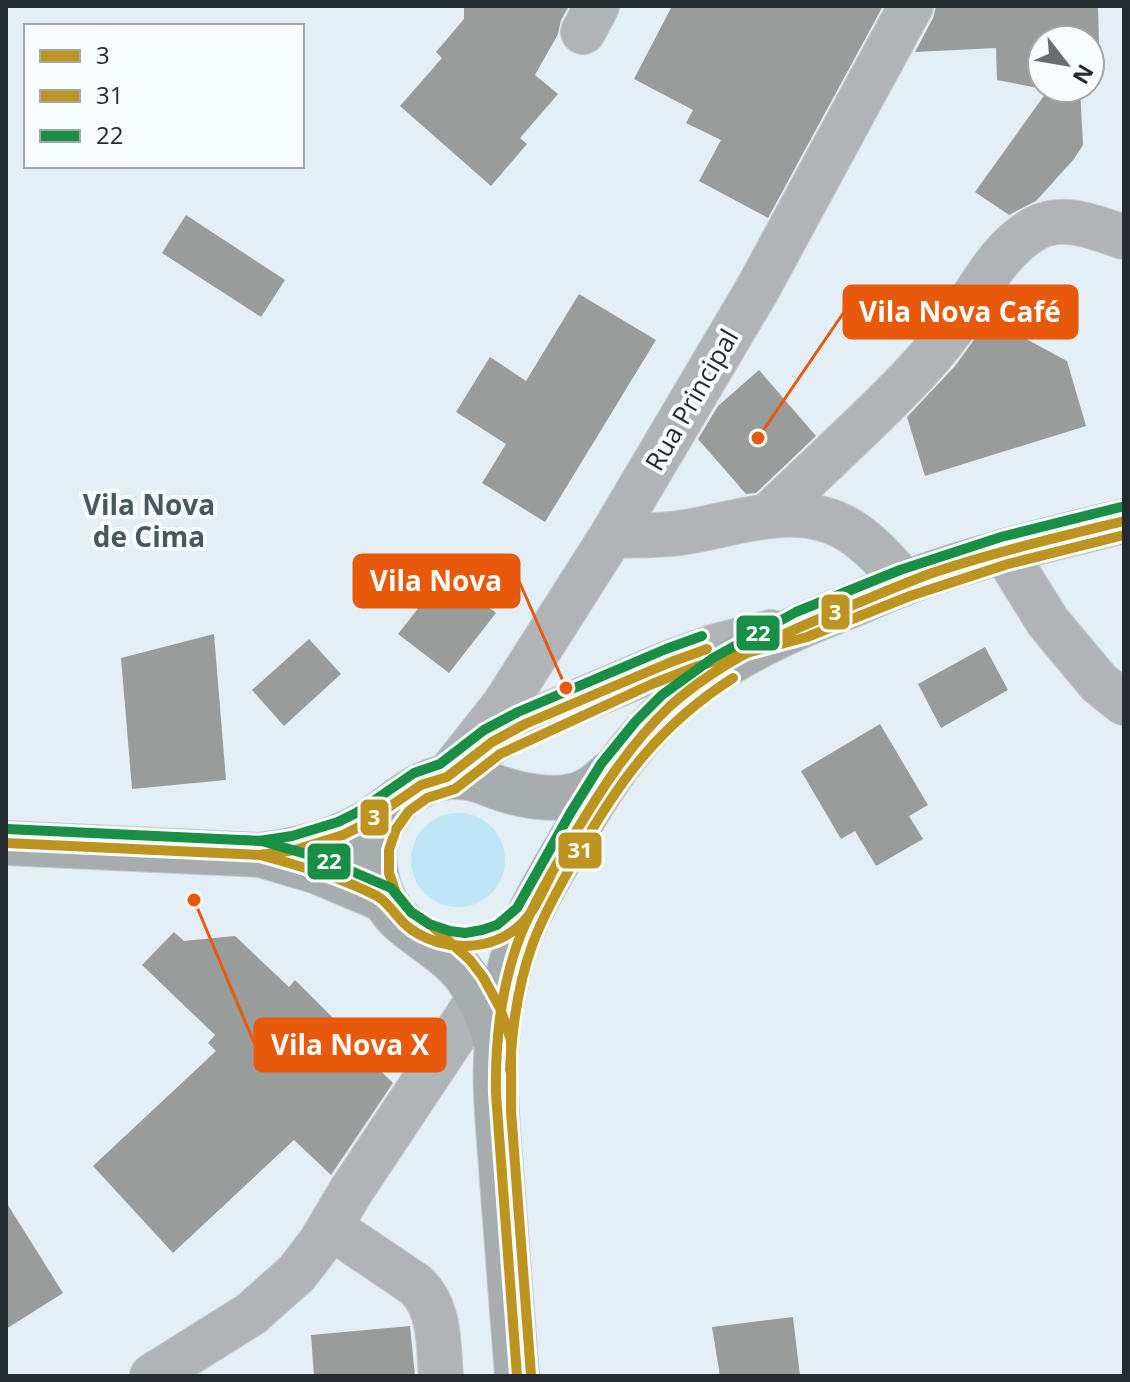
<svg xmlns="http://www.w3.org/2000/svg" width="1130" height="1382" viewBox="0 0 1130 1382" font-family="'Open Sans',sans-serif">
	<rect width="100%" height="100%" fill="#e3eff4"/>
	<!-- green -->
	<path fill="#bee6f6" d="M411 860a47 47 0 1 1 94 0a47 47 0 1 1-94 0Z"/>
	<!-- building -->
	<path fill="#999c9b" d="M464,6H569L561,20L558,34L535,75L558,94L520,138L527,144L491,186L400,106L442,58L436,52L464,19Z
		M672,6H883L768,218L699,181L721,140L686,123L693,110L634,79Z
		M936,6H1098L1099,43H1090V40H1042V88H1080L1083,145L1074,159L1036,201L1009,215L975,192L1048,90L997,80L996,48L915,52L933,18Z
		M186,215L285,280L261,317L162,253Z
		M579,294L656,340L545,522L482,483L506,444L456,412L490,357L526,381Z
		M989,319L1067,361L1086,426L925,476L907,417L955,366Z
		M759,370L816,436L756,493L746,494L698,439L718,406Z
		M446,573L496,613L449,673L398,634Z
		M214,634L226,780L132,789L121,658Z
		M309,639L341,674L284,726L252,690Z
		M985,647L1008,690L941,728L918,684Z
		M880,724L928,805L909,816L923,839L876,866L855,831L841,839L801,771Z
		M174,932L184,941L235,936L289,987L295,980L363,1048L360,1051L393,1083L331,1175L294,1140L173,1253L93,1166L216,1051L208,1043L215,1035L142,965Z
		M6,1202L63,1293L6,1329Z
		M793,1317L800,1376H720L712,1327Z
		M410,1326L415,1376H314L311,1335Z"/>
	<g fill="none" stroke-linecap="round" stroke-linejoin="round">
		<defs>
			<path id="minor" d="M583,32L597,6
				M768,516C817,468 869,422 916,372C934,353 951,331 965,310C985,280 1003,246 1036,228C1064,213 1096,228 1124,237
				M612,535C637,536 661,536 686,532C741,523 800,498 852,532C873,546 889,565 905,583
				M1004,551L1048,622L1099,683L1124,703
				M478,754L492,742L525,724L671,662L716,646L771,632
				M447,777L504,705L612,535L757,290L911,6
				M330,1227L416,1285C441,1309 438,1344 441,1376
				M152,1376L251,1314L297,1273L320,1243L351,1191L480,997"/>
			<path id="major" d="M399,801C394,807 388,814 384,821C366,852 375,900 403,923C422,939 444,951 461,970C479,992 488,1016 496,1043
				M6,843L260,855C295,850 328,843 359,827C389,811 414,780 449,777C473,776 482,782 502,789C527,797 562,803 586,791C596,786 603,779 611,772
				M267,857L318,872L384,900
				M517,1376C512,1311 507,1246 502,1181C499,1135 493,1088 497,1041C501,1000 510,955 528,917C539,894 553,870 566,848C596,796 626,747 671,706C720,661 783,632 845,608C866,600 886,590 907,582C978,556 1051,539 1124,521"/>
		</defs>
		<!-- minor casing -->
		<use href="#minor" stroke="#c2cbcf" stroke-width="46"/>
		<!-- major casing -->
		<use href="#major" stroke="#c2cbcf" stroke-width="46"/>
		<!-- minor -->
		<use href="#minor" stroke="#b0b4b6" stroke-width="44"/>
		<!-- major -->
		<use href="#major" stroke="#a7adaf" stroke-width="44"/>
		<defs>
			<path id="bus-1" d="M6,843L260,855L295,850L343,835L363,825L421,785L447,777L492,742L525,724L671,662L707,649
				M260,855C300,866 340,877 377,896C391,904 397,920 412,930C449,954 501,952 529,915C538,904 543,890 550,877
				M517,1376L496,1094C495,1039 501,985 521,934C533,904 550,876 566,848C596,798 626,748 669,707C722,659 788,631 853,605C879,594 905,583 932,573C995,552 1059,537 1124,521"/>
			<path id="bus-2" d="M510,1070C512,1027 518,983 533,943C545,911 563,881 580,850C621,778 661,724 733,678
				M531,1375L511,1111V1040L500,1008L483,977L470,960L432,926L411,912L396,893L389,873V850L396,829L409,811L427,798L455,789L500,754L652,684L698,666L807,637L910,596L1008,564L1124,535"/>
			<path id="bus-3" d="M7,829L262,841L323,859L391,888L411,912L429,924L450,931L465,933L482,930L497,925L517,908L571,812L601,764L636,721L662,695L713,658L796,612L900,570L1001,537L1121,507
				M243,840L259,841L292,836L338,822L356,813L414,773L440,764L484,730L518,712L666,649L702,636"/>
		</defs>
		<!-- bus-1 casing -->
		<use href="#bus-1" stroke="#f7fcfd" stroke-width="16"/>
		<!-- bus-2 casing -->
		<use href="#bus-2" stroke="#f7fcfd" stroke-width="16"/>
		<!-- bus-3 casing -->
		<use href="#bus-3" stroke="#f7fcfd" stroke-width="16"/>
		<!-- bus-1 -->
		<use href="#bus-1" stroke="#be9421" stroke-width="10"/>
		<!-- bus-2 -->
		<use href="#bus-2" stroke="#be9421" stroke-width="10"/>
		<!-- bus-3 -->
		<use href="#bus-3" stroke="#198e45" stroke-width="10"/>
	</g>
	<g text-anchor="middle" stroke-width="8" stroke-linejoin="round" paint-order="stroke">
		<!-- street labels -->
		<g font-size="26" fill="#232b2e" stroke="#f7fcfd">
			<text transform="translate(692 400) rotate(-60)" y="9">Rua Principal</text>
		</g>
		<!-- neighbourhood labels -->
		<g font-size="28" font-weight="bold" fill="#475960" stroke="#f7fcfd">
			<text x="149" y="515">Vila Nova<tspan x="149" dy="32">de Cima</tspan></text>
		</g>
	</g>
	<!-- callouts -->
	<path fill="none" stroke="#e8590c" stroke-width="3" d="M758 438L844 312M566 688L519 581M194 900L255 1045"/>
	<g fill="#e8590c" stroke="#f7fcfd" stroke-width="3">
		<circle cx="758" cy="438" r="8"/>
		<circle cx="566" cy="688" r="8"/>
		<circle cx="194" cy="900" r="8"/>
	</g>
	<g fill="#e8590c" stroke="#e8590c" stroke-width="3">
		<rect x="844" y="286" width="233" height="52" rx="8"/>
		<rect x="354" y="555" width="165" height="52" rx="8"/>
		<rect x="255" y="1019" width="190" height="52" rx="8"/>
	</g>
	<g font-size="28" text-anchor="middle" font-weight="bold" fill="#fff">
		<text x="960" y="322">Vila Nova Café</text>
		<text x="436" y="591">Vila Nova</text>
		<text x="350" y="1055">Vila Nova X</text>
	</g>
	<g stroke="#f7fcfd" stroke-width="3">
		<rect x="820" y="593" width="31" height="38" rx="8" fill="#be9421"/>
		<rect x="735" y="614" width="46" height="38" rx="8" fill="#198e45"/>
		<rect x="359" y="798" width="31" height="39" rx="8" fill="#be9421"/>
		<rect x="557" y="831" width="46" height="39" rx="8" fill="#be9421"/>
		<rect x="306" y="842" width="46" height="39" rx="8" fill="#198e45"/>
	</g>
	<g font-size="22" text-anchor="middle" font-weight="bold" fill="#fff">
		<text x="835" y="620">3</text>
		<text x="758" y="641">22</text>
		<text x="374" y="825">3</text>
		<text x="580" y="858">31</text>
		<text x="329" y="869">22</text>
	</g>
	<!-- border -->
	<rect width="1130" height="1382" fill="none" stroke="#232b2e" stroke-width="16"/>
	<!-- legend -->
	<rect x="24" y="24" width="280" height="144" fill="#f7fcfd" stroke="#a2a8aa" stroke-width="2"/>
	<rect x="40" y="50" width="40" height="12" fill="#be9421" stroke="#a2a8aa" stroke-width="2"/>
	<text x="96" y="64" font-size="24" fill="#232b2e">3</text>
	<rect x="40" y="90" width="40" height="12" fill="#be9421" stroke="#a2a8aa" stroke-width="2"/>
	<text x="96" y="104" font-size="24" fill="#232b2e">31</text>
	<rect x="40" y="130" width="40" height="12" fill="#198e45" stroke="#a2a8aa" stroke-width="2"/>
	<text x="96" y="144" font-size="24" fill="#232b2e">22</text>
	<!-- north arrow -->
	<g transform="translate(1066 64) rotate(121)"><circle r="38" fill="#f7fcfd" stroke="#a2a8aa" stroke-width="2"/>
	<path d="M0-6L14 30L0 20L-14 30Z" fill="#667073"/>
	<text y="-12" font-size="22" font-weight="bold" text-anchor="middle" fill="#232b2e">N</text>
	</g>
</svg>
